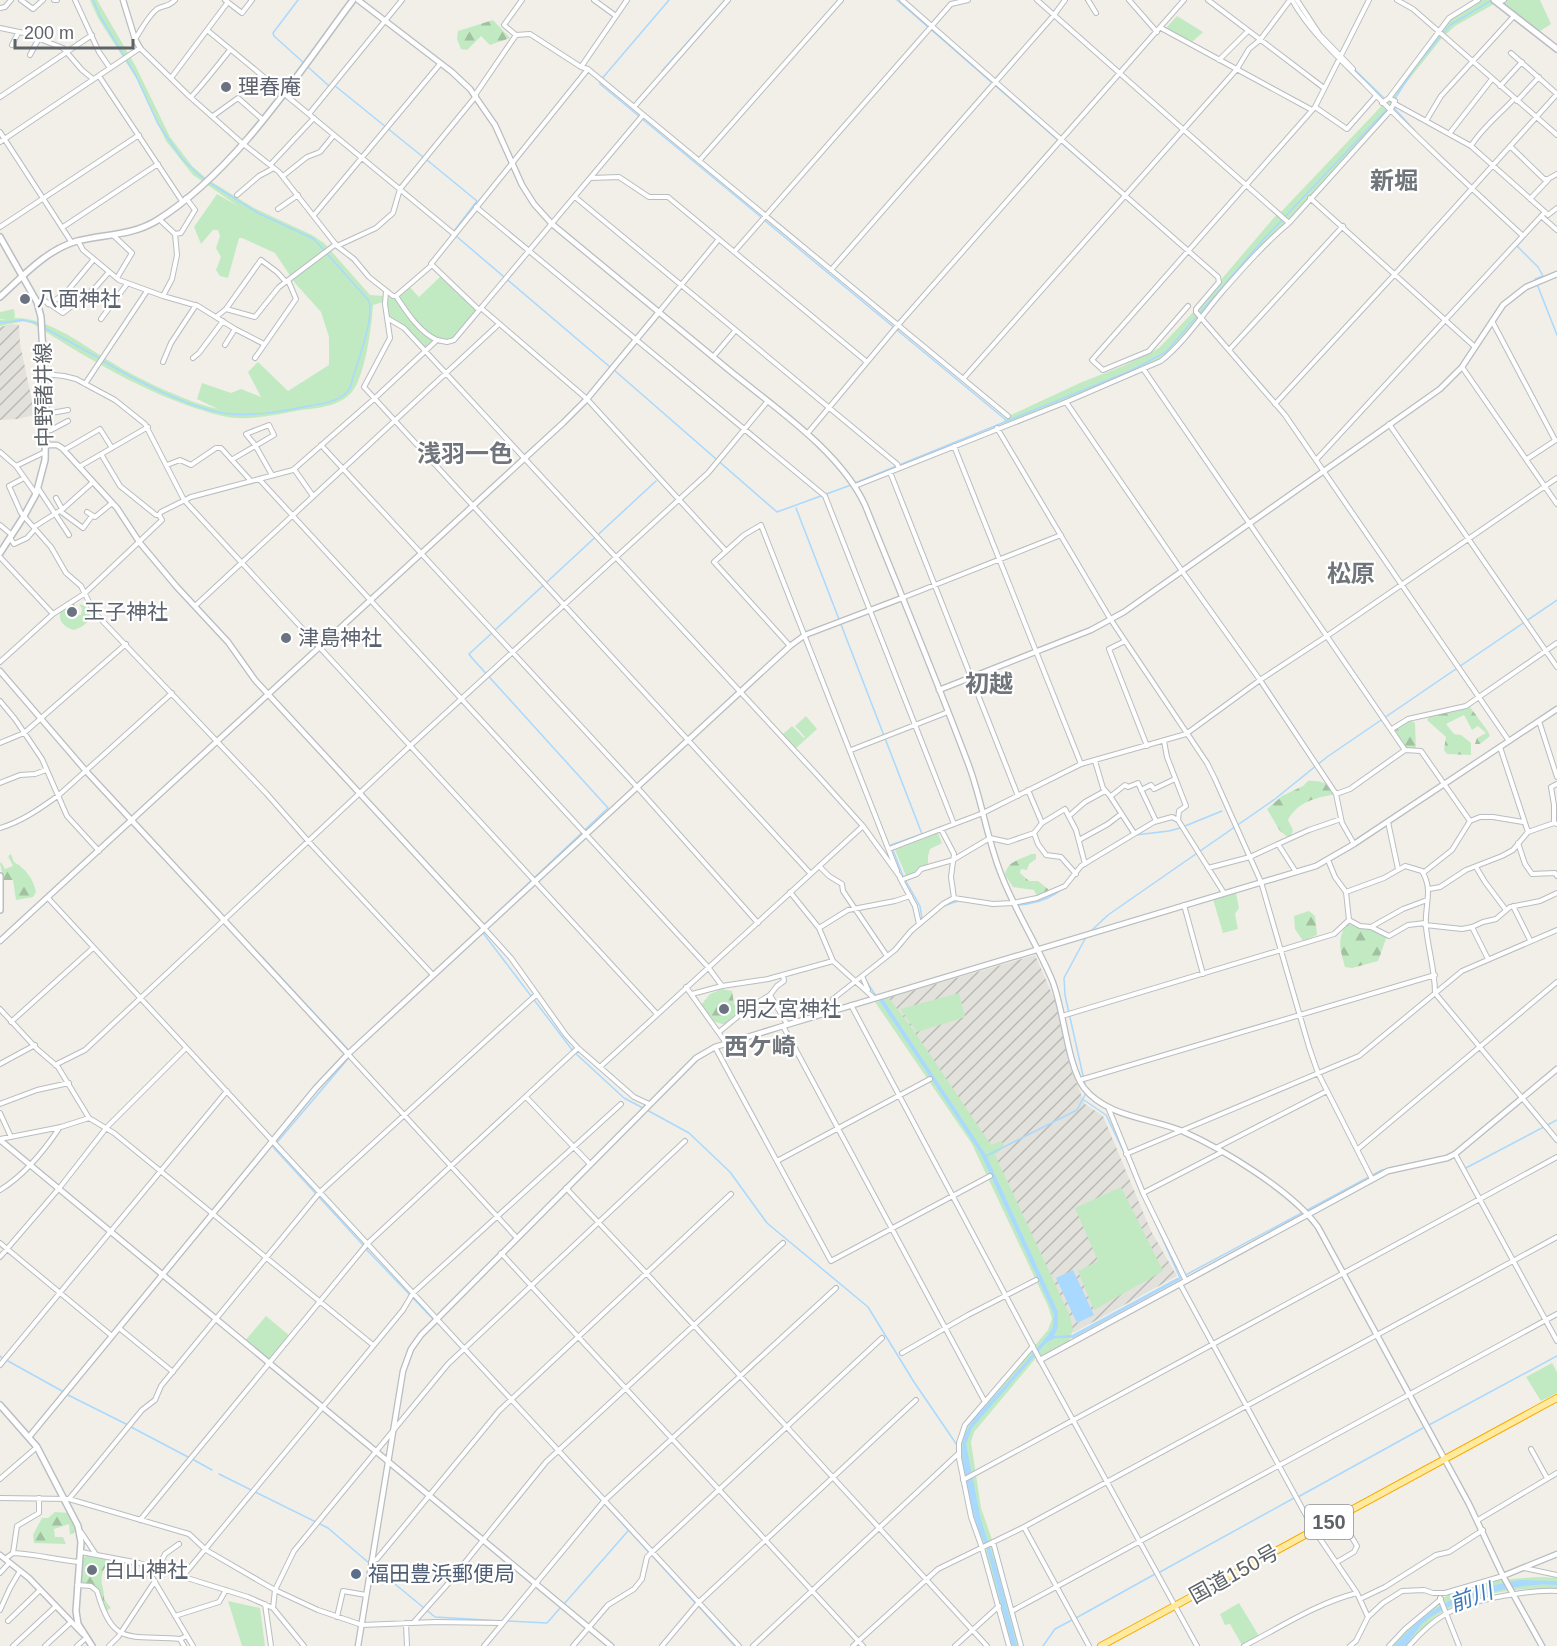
<svg xmlns="http://www.w3.org/2000/svg" width="1557" height="1646" viewBox="0 0 1557 1646" font-family="Helvetica,'Noto Sans JP',sans-serif">
	<defs>
		<pattern id="industrial-furrows" width="10" height="10" patternUnits="userSpaceOnUse" patternTransform="scale(1.5)"><rect width="10" height="10" fill="#e2e1db"/><path d="M-1 1l2-2M0 10L10 0M9 11l2-2" fill="none" stroke="#babab5"/></pattern>
		<pattern id="forest-firs" width="22" height="20" patternUnits="userSpaceOnUse" patternTransform="scale(1.5)"><rect width="22" height="20" fill="#c2eac2"/><path d="M5 1l3.5 6h-7zM16 11l3.5 6h-7z" fill="#a1c1a1"/></pattern>
	</defs>
	<rect width="100%" height="100%" fill="#f1efe7"/>
	<!-- industrial -->
	<path fill="url(#industrial-furrows)" d="M12,324L19,325L20,344L35,415L18,419L0,420V327Z
		M1035,955L1056,1003L1070,1067L1085,1104L1103,1116L1151,1231L1177,1276L1073,1333L980,1140L884,999Z"/>
	<!-- green -->
	<path fill="#c2eac2" d="M90,0H97L135,65L170,137L192,166L207,179L254,208L312,235L324,243L370,295L383,296V302L373,305C372,326 365,373 354,389C343,406 319,408 301,410C280,414 258,419 237,418C220,417 205,411 189,406C133,386 82,355 32,323L25,321L0,326V320L6,319H0V312L14,309L15,317L13,318C50,317 85,347 116,365C140,380 192,404 218,409L197,399L202,383L231,393L241,389L261,397L248,372L258,362L288,391L329,365V337L321,312L295,283L275,253L242,238H239L228,278L220,276L216,270L221,257L216,248L220,236L218,230H213L201,244L194,227L217,194L238,206L193,175L166,141L138,81L98,18Z
		M1479,0H1501L1455,26L1442,38L1394,98L1395,104L1161,361L1066,402L1013,421L1003,422L1007,417L1082,382L1123,366L1159,348L1196,309L1278,213H1280L1389,98L1449,18Z
		M1504,0H1540L1551,24L1540,31L1498,3Z
		M1177,16L1203,32L1192,42L1166,28Z
		M442,275L478,309L451,341L437,340L426,350L400,325L387,318V298L396,296L408,285L419,297Z
		M806,716L817,729L795,749L782,735L792,726L804,738L805,737L795,726Z
		M938,833L942,843L930,849L928,856V864C920,867 915,873 907,878L895,850Z
		M1236,893L1239,908L1235,914L1238,929L1223,933L1213,899Z
		M959,993L965,1017L917,1032L900,1009Z
		M888,997L912,1028L991,1145L1002,1141L1004,1147L995,1155L1070,1316L1073,1330L1069,1341L1036,1358L974,1432L971,1442L981,1508L997,1554L1021,1646H1009L975,1532L959,1448L963,1430L1048,1330L1052,1319L1048,1306L972,1144L875,1002Z
		M1121,1187L1163,1271L1094,1310L1078,1271L1098,1261L1075,1208Z
		M266,1316L290,1336L269,1361L244,1342Z
		M1552,1363L1557,1372V1393L1541,1401L1526,1377Z
		M1544,1577L1557,1578V1590C1521,1585 1464,1595 1434,1618C1425,1625 1417,1637 1409,1646H1390C1404,1630 1420,1614 1437,1602C1465,1582 1511,1578 1544,1577Z
		M228,1601L260,1608L265,1646H242Z
		M1239,1603L1259,1636L1242,1645L1230,1624L1225,1625L1220,1614Z"/>
	<!-- forest -->
	<path fill="url(#forest-firs)" d="M493,20L510,38L490,45L481,36L467,50L461,49L457,39L458,31Z
		M73,603L77,608L75,615H81L82,609L79,604L85,606L90,613C89,623 83,627 74,630C64,628 57,620 61,610Z
		M1470,707L1487,730L1490,736L1480,744H1475L1477,738L1486,733L1478,726L1472,730L1464,715L1446,724L1454,734L1461,735L1471,743V755L1447,754L1444,750L1446,737L1427,720L1430,715Z
		M1408,719L1415,723L1416,751L1403,747L1392,729Z
		M1308,781C1320,780 1329,783 1336,794C1316,798 1298,801 1288,820L1293,830L1290,839L1280,831L1267,809L1282,796L1303,786Z
		M11,854L14,862C26,869 33,878 36,892L33,897L16,900L13,880H4L0,864L1,862L5,869L13,866L8,856Z
		M1031,854H1036V859L1029,864L1027,870L1021,869L1020,873L1029,881H1038L1048,889V892L1037,896L1034,890L1013,887L1005,875C1007,861 1020,860 1031,854Z
		M1309,911L1315,916L1317,935L1303,941L1295,929L1294,916Z
		M1346,924L1371,927L1387,936L1378,961L1352,968L1345,967C1340,948 1337,942 1346,924Z
		M722,989L732,991L734,1004L739,1008L737,1014L726,1025L715,1022L701,1005L710,994Z
		M55,1512L69,1513L76,1531L70,1535L69,1524L54,1529L55,1537H63L66,1544L34,1543L33,1535L42,1518H48Z
		M92,1554L106,1560C107,1567 103,1569 102,1575C100,1583 105,1591 104,1599L111,1608L105,1612C100,1598 99,1587 82,1586L79,1573L84,1557Z"/>
	<!-- water -->
	<path fill="#a9d9ff" d="M883,999L986,1155L1058,1312V1327L1054,1336L1072,1335L1177,1278L1181,1279L1073,1338H1055L1046,1343L972,1428L966,1444L981,1520L997,1569L1017,1646H1012L986,1546C974,1524 955,1458 965,1434C973,1416 993,1399 1006,1384C1021,1368 1034,1352 1048,1335L1053,1327L1054,1314L981,1154L879,1000Z
		M1073,1270L1094,1315L1077,1323L1056,1278Z
		M1519,1580L1557,1581V1585C1521,1581 1449,1599 1422,1624C1416,1631 1411,1639 1405,1646H1394C1433,1602 1462,1591 1519,1580Z"/>
	<g fill="none" stroke-linecap="round" stroke-linejoin="round">
		<!-- stream -->
		<path stroke="#a9d9ff" stroke-width="1.5" d="M93,0L100,16L136,76L158,124L183,160L206,181
			M298,0L273,33L274,36L305,64
			M669,0L600,81V84L761,217
			M897,0L1165,233
			M308,67L329,86
			M1355,70L1384,98
			M662,71L725,0
			M334,85L423,157
			M1394,100L1416,66L1450,25L1492,0
			M1394,108L1415,131
			M427,160L477,201L454,231
			M1461,176L1522,233L1525,237L1517,246L1538,267L1543,276L1535,279L1557,335
			M764,220L1006,420
			M456,236L610,367
			M1209,271L1216,278
			M0,323L22,320L39,324
			M43,327L99,358
			M103,361C135,380 194,411 231,414C257,416 284,411 309,406C323,403 342,402 350,388C355,368 375,319 369,301L314,239L258,213L210,183
			M614,370L777,512L851,485
			M855,483L1130,371L1166,352L1262,241L1388,108
			M796,508L922,834L891,845L903,876L920,906L922,919
			M495,630L656,481
			M492,633L469,654L472,658L608,808L480,929L573,1051L624,1098L643,1108
			M104,787L180,869
			M1185,826L1222,811
			M1135,835L1169,831L1180,828
			M1017,905C1049,903 1065,890 1084,866
			M943,906L958,901
			M916,929L933,915
			M1091,931L1108,915L1275,799L1327,757L1557,600
			M891,955L903,944
			M263,958L352,1054L273,1147L363,1245
			M866,975L865,979L876,996
			M1086,1089L1065,995L1064,978L1086,937
			M1084,1100L1106,1115L1130,1165
			M647,1110L689,1133L730,1172L767,1223L868,1307L914,1382L957,1445
			M986,1156L1077,1110L1086,1093
			M1464,1169L1557,1120
			M1155,1222L1180,1278
			M366,1249L433,1319
			M1178,1279L1382,1170L1436,1158
			M437,1322L489,1378
			M0,1356L2,1358
			M8,1361L62,1391
			M1009,1382L1019,1370
			M68,1395L126,1424
			M972,1425L977,1417
			M1429,1425L1557,1356
			M131,1427L188,1457
			M553,1448L735,1646
			M194,1460L212,1470
			M219,1474L328,1528L369,1563
			M1298,1497L1423,1428
			M373,1566L435,1617L502,1621
			M1160,1572L1294,1498
			M564,1604L628,1531
			M1076,1618L1155,1574
			M507,1621L547,1623L561,1607
			M1043,1646L1055,1629L1072,1620"/>
		<defs>
			<path id="minor" d="M21,0L33,9L43,0
				M54,0H57
				M75,0L99,52L110,68
				M225,0L242,13L252,0
				M594,0L616,16
				M902,0L1218,277L1219,282L1196,309V312L1285,415L1509,741
				M1037,0L1289,223
				M1088,0L1096,13
				M1129,0L1157,32
				M1208,0L1324,88
				M1292,0C1310,32 1338,57 1364,83C1415,136 1469,186 1523,236
				M1297,0L1320,35L1353,69
				M1397,0L1413,9L1557,135
				M1498,3L1504,0
				M0,8L5,7L11,0
				M0,28L24,33L63,48L82,70L93,79
				M1161,28L1312,110
				M207,30L454,234
				M516,35L504,25L522,0
				M135,39C141,30 148,16 157,9C164,5 169,7 175,0
				M12,45L18,33
				M1511,53L1557,94
				M30,55L39,38
				M1219,60L1248,31
				M581,67L627,0
				M99,76L182,201
				M171,78L228,2
				M1500,86L1522,62
				M475,95L516,35L530,34L581,67L588,69L1008,416
				M0,97L92,35
				M191,97C205,82 217,66 230,50
				M1517,101L1539,77
				M1382,103L1389,98L1449,18L1478,0
				M1395,104L1471,146L1545,212L1548,215L1557,208
				M634,107L728,0
				M1315,107L1347,129L1376,96
				M309,114L402,0
				M213,116L238,98L263,120
				M1426,121L1441,96L1514,16
				M0,132L72,243
				M1449,134L1492,79
				M0,142L140,48L189,96L242,143L279,172L337,246L354,259L369,277L393,296H396L432,265
				M1471,146C1482,128 1499,115 1514,99
				M1510,146L1544,179H1548L1557,174
				M699,161L841,0
				M270,165L314,118
				M283,176L307,157L320,152L334,135
				M591,178L619,177L649,197H668L867,362
				M237,195L259,176L274,168
				M575,197L897,464L899,468
				M1310,198L1475,347
				M1530,199L1548,180
				M476,207L825,496L954,824
				M278,209L298,195
				M314,215L440,64
				M1541,216L1557,230
				M159,219L175,234L177,255L172,279L163,296
				M0,227L139,135
				M63,227L158,164
				M175,234L181,233L195,210L186,198
				M114,236L132,253L117,278
				M78,241L83,250L119,280L163,296L198,306L235,329L264,344
				M337,246L376,228L393,213L400,189L476,96
				M734,252L951,4L968,0
				M831,270L1054,15L1065,0
				M386,291L385,304L390,338L364,387L810,873
				M396,296C406,311 419,332 437,340
				M37,302L45,301L63,313L95,288L109,272
				M48,304L65,294L94,259
				M1188,306L1149,351L1103,370L1092,360L1315,107L1369,0
				M481,308L587,399L726,551
				M226,309L255,317L279,287L336,244
				M479,310L431,264L588,69
				M659,312L719,239
				M216,317L226,309L261,260L277,272L286,282
				M387,318L404,328L819,777L863,826L900,877
				M101,319L127,284
				M1492,321L1555,440
				M225,345L235,329
				M1229,350L1343,226
				M713,357L735,331
				M193,358L199,353L223,321
				M255,358L296,299L288,280
				M163,362L171,343L196,305
				M1462,367L1557,504
				M1144,370L1405,750
				M44,374L64,376L76,379L115,400L145,424L184,500L657,1014
				M963,379L1237,69L1249,49L1260,40L1290,0
				M85,384L147,291
				M1066,402L1182,571L1260,680L1336,794L1342,823L1354,844
				M1275,404L1395,274L1557,94
				M46,414L68,410
				M1389,424L1557,667
				M997,428L1111,620L1207,763L1215,779L1261,882L1309,1047L1318,1073L1372,1179
				M46,431L51,430L68,421
				M807,434L898,325L1184,0
				M321,445L637,787L758,923
				M954,446L1081,764
				M64,450L100,429L112,448
				M0,452L16,466L36,494
				M101,454L120,486L156,515H159
				M233,459L274,435L269,425L246,434L255,445L272,475
				M1527,459L1556,440
				M1316,460L1545,212
				M167,465L180,460L191,465L216,448H221L251,481
				M16,466L45,452
				M79,467L148,427
				M294,469L313,496
				M890,472L1018,796
				M24,478L9,486L21,513L51,547L66,573L81,586L94,612L266,793L309,842L433,975
				M259,479L708,967L722,986
				M855,486L1066,402L1161,361C1185,342 1202,315 1222,292C1243,268 1265,243 1289,223L1390,111L1395,101L1389,98
				M38,488L69,535
				M56,498L62,509
				M60,511L83,528L92,516
				M87,512L95,517L112,503
				M0,525L12,535
				M34,527L64,508L93,482
				M10,538L14,544L27,538L35,529
				M0,557L53,614
				M902,598L1061,535
				M195,606L499,324
				M1125,641L1109,649L1147,746
				M790,646L714,562L744,535L761,525L897,871
				M0,662L53,614L84,594L162,520L159,515L161,512L191,497L293,470L374,399L437,340L447,342L454,340L643,115
				M0,701L15,719L42,759L67,816L99,851
				M1539,721L1557,777
				M1392,729L1408,719L1466,706L1557,643
				M1164,741L1167,757L1186,806L1179,811L1178,820L1224,893
				M0,743L24,733L126,644
				M1500,747L1528,832
				M851,750L948,712
				M1095,761L1103,788L1110,796L1134,833
				M0,783L20,775L35,774L46,770
				M1028,790L1042,823L1034,833L1038,844L1046,855L1061,857L1076,874
				M1141,790L1151,785L1154,789L1175,779
				M1336,794L1350,789L1405,750L1421,751L1470,821
				M1111,796L1125,785L1128,787L1138,783L1156,821
				M1069,816L1085,802L1105,791
				M1388,822L1398,869
				M1042,823L1065,809L1076,830L1085,864
				M1554,823V805L1551,787L1557,784
				M0,828C21,822 41,808 59,795L172,693
				M941,829L954,854L951,877L954,898
				M1079,840L1108,824L1121,814
				M1518,843L1525,864L1532,874L1555,873L1557,876
				M1278,844L1309,830L1341,819
				M889,849L983,813L1081,764L1186,734L1260,680L1327,636L1557,478
				M819,866L829,876L842,884L843,891L887,956
				M1476,867L1485,882L1506,910
				M1208,868L1250,857L1278,844L1296,872
				M1423,873L1452,850L1470,821L1480,817H1493L1523,822
				M900,878L915,906L919,924
				M901,880L917,874L921,869L953,860L990,838L1008,842L1034,833
				M1429,889L1440,887L1466,870L1502,856L1513,850L1528,832L1554,823L1557,824
				M790,892L819,928L833,961L874,998
				M1346,892L1384,878L1405,866L1422,871C1434,891 1424,906 1426,927C1428,949 1435,970 1435,993L1557,1140
				M48,898L739,1646
				M1184,905L1203,974
				M1513,906L1530,940
				M1349,920L1360,926L1371,927L1389,936L1408,925L1425,923
				M1425,925L1462,929L1472,927L1483,922L1496,919L1510,907L1540,901L1557,893
				M1371,927L1403,909L1427,900
				M1472,927L1488,959
				M484,928L511,958L566,1035L578,1048L634,1097L649,1104
				M819,928L848,910L895,901L910,896
				M862,976L868,990
				M686,987L726,1043
				M692,994L722,986L768,979L833,961
				M770,995L787,1024
				M851,1005L1040,1360L1197,1646
				M0,1009L37,1049L58,1067L89,1118L114,1133L373,1345
				M835,1010L833,999L895,950L911,931L943,904L954,898L993,904L1013,903L1037,898L1065,886L1081,866L1154,822L1172,817L1178,820
				M1062,1016L1334,934L1349,920L1346,892L1335,877L1328,860
				M11,1022L93,948
				M783,1026L985,1402
				M719,1032L747,1009L770,995L777,986L784,981L783,975
				M715,1047L831,1261L990,1176
				M348,1054L517,1238
				M0,1064L35,1045
				M55,1065L85,1050L411,745L708,473L767,402
				M600,1067L863,826
				M1080,1080L1435,975
				M526,1097L590,1164
				M0,1104L37,1090L69,1083
				M1108,1107L1143,1193L1186,1281
				M0,1113L11,1137
				M0,1139L61,1127L89,1118
				M1216,1148L1327,1091
				M1358,1149L1557,982
				M1126,1154L1359,1056L1462,971L1557,930
				M1455,1154L1557,1341
				M777,1161L930,1079
				M566,1188L647,1274L987,1646
				M0,1190C25,1175 44,1151 60,1127
				M1143,1193L1222,1152
				M0,1243L112,1336
				M501,1253L863,1646
				M0,1257L61,1186L107,1127L186,1048
				M1180,1284L1314,1530L1357,1593L1368,1617
				M119,1328L173,1372
				M902,1353L968,1315L1036,1280
				M0,1365L227,1091
				M1531,1449L1547,1478
				M0,1479L37,1447
				M963,1480L1557,1157
				M0,1498L69,1499L189,1534L206,1550L275,1590L318,1610L362,1625L436,1622L502,1623
				M69,1499L142,1410L155,1400L161,1386L320,1192L537,994
				M140,1520L368,1243L578,1048
				M1478,1520L1557,1473
				M1024,1527L1089,1646
				M81,1532L95,1553
				M993,1542L1021,1646
				M81,1552L139,1563L248,1597L273,1608L304,1646
				M13,1553L17,1526L39,1513V1498
				M5,1559L13,1553C36,1554 57,1560 80,1562
				M371,1562L377,1559L499,1411L731,1194
				M1337,1562L1354,1552L1357,1546L1339,1516
				M142,1565L152,1577L193,1646
				M158,1568L165,1554L179,1544
				M1524,1568L1557,1575
				M0,1573L9,1563
				M183,1576L403,1310L413,1293L621,1104
				M77,1585L91,1586L97,1591C113,1646 126,1635 180,1639L187,1636
				M1440,1598L1459,1646
				M1360,1599L1385,1587L1436,1555L1449,1552L1483,1530
				M265,1604L271,1646
				M273,1608L275,1590L294,1551L448,1364L685,1141
				M0,1610L10,1588L20,1571
				M1012,1611L1557,1314
				M175,1616L219,1602L226,1590
				M337,1617L343,1591L366,1595
				M8,1621L40,1590
				M414,1622L446,1586L546,1462L783,1243
				M406,1623L407,1646
				M180,1639L184,1646
				M13,1646L55,1607
				M45,1646L70,1623
				M77,1646L86,1638
				M109,1646L118,1637L155,1581
				M484,1646L604,1501L836,1288
				M573,1646L608,1605L634,1589L642,1579L647,1557L652,1552L882,1338
				M662,1646L699,1602L916,1400
				M753,1646L958,1454
				M853,1646L938,1569L1024,1527L1557,1237
				M955,1646L999,1606
				M1009,1646L982,1548L971,1517L959,1458V1443L965,1425L1033,1346
				M1244,1646C1281,1627 1317,1603 1357,1593
				M1350,1646L1356,1641L1368,1617L1383,1603L1402,1591L1424,1590L1433,1593H1445L1503,1576
				M1389,1646L1405,1629L1441,1599
				M1409,1646C1435,1616 1454,1606 1492,1598C1514,1594 1535,1590 1557,1591"/>
			<path id="tertiary" d="M123,0L135,39L140,48
				M358,0L452,72L470,89L495,125L522,185L534,204L552,224C611,273 670,322 729,370C775,408 840,451 865,505C900,592 936,678 969,766C982,801 987,839 1001,874C1015,911 1037,944 1052,980C1064,1009 1067,1065 1084,1088C1107,1117 1150,1118 1182,1131C1223,1149 1292,1191 1318,1227L1469,1504L1503,1576L1542,1646
				M46,445H57L62,448L117,508L140,543L176,586L228,642L255,680L484,928
				M0,671L86,771L348,1054
				M939,690L1091,630L1124,612L1440,389L1462,367L1503,305L1526,287L1557,274
				M0,941L563,423L587,399L659,312
				M0,1140L611,1646
				M1040,1360L1388,1171L1447,1158L1455,1154L1557,1069
				M29,1437L316,1088L348,1054L790,646L805,635L902,598
				M0,1555L29,1578L83,1634
				M1503,1576L1557,1554
				M358,1646L403,1371L411,1349L421,1335L437,1319L696,1058L715,1047L783,1026L1316,866L1354,844L1557,709"/>
			<path id="secondary" d="M1494,0L1557,49
				M0,237L37,302L41,317L46,414L45,460L36,494L24,516L0,553
				M0,297C23,276 46,250 77,241C104,234 131,236 156,221C236,171 297,75 353,0
				M0,876V910
				M0,1405L37,1447L78,1526L81,1542L76,1611L78,1624L92,1646"/>
			<path id="trunk" d="M1101,1646L1557,1398"/>
		</defs>
		<!-- minor casing -->
		<use href="#minor" stroke="#b9bdc1" stroke-width="6"/>
		<!-- tertiary casing -->
		<use href="#tertiary" stroke="#b9bdc1" stroke-width="7"/>
		<!-- secondary casing -->
		<use href="#secondary" stroke="#babec3" stroke-width="8"/>
		<!-- trunk casing -->
		<use href="#trunk" stroke="#f8ab00" stroke-width="8"/>
		<!-- minor -->
		<use href="#minor" stroke="#fff" stroke-width="4"/>
		<!-- tertiary -->
		<use href="#tertiary" stroke="#fff" stroke-width="4.5"/>
		<!-- secondary -->
		<use href="#secondary" stroke="#fff" stroke-width="5"/>
		<!-- trunk -->
		<use href="#trunk" stroke="#ffea9f" stroke-width="6"/>
	</g>
	<!-- markers -->
	<g fill="#6b7280" stroke="#fff" stroke-width="2">
		<circle cx="226" cy="87" r="6"/>
		<circle cx="25" cy="299" r="6"/>
		<circle cx="72" cy="612" r="6"/>
		<circle cx="286" cy="638" r="6"/>
		<circle cx="724" cy="1009" r="6"/>
		<circle cx="92" cy="1570" r="6"/>
	</g>
	<circle fill="#5c6f8a" stroke="#fff" stroke-width="2" cx="356" cy="1574" r="6"/>
	<g text-anchor="middle" stroke-width="4.5" stroke-linejoin="round" paint-order="stroke">
		<!-- shield labels -->
		<rect fill="#fff" stroke="#8e9295" stroke-width="1.5" x="1305" y="1505" width="48" height="34" rx="4.5"/>
		<g font-size="20" font-weight="bold" fill="#5e6368">
			<text x="1329" y="1529">150</text>
		</g>
		<!-- worship labels -->
		<g font-size="21" fill="#5b616d" stroke="#fff" text-anchor="start">
			<text x="238" y="94">理春庵</text>
			<text x="37" y="306">八面神社</text>
			<text x="84" y="619">王子神社</text>
			<text x="298" y="645">津島神社</text>
			<text x="736" y="1016">明之宮神社</text>
			<text x="104" y="1577">白山神社</text>
		</g>
		<!-- street labels -->
		<g font-size="21" fill="#5e6368" stroke="#fff">
			<text transform="translate(44 395) rotate(-91)" y="7">中野諸井線</text>
			<text transform="translate(1234 1574) rotate(-29)" y="7">国道150号</text>
		</g>
		<!-- service labels -->
		<g font-size="21" fill="#4e5e75" stroke="#fff" text-anchor="start">
			<text x="368" y="1581">福田豊浜郵便局</text>
		</g>
		<!-- water labels -->
		<g font-size="22" font-style="italic" fill="#3c79ba" stroke="#fff">
			<text transform="translate(1471 1597) rotate(-20)" y="8">前川</text>
		</g>
		<!-- quarter labels -->
		<g font-size="24" font-weight="bold" fill="#6f757a" stroke="#fff">
			<text x="1394" y="189">新堀</text>
			<text x="465" y="462">浅羽一色</text>
			<text x="1351" y="582">松原</text>
			<text x="989" y="692">初越</text>
			<text x="760" y="1055">西ケ崎</text>
		</g>
	</g>
	<!-- scale -->
	<path d="M15 39v9h118v-9" fill="none" stroke="#5e6368" stroke-width="3"/>
	<text x="24" y="39" font-size="18" fill="#5e6368" stroke="#ffffff" stroke-width="4.5" paint-order="stroke">200 m</text>
</svg>
